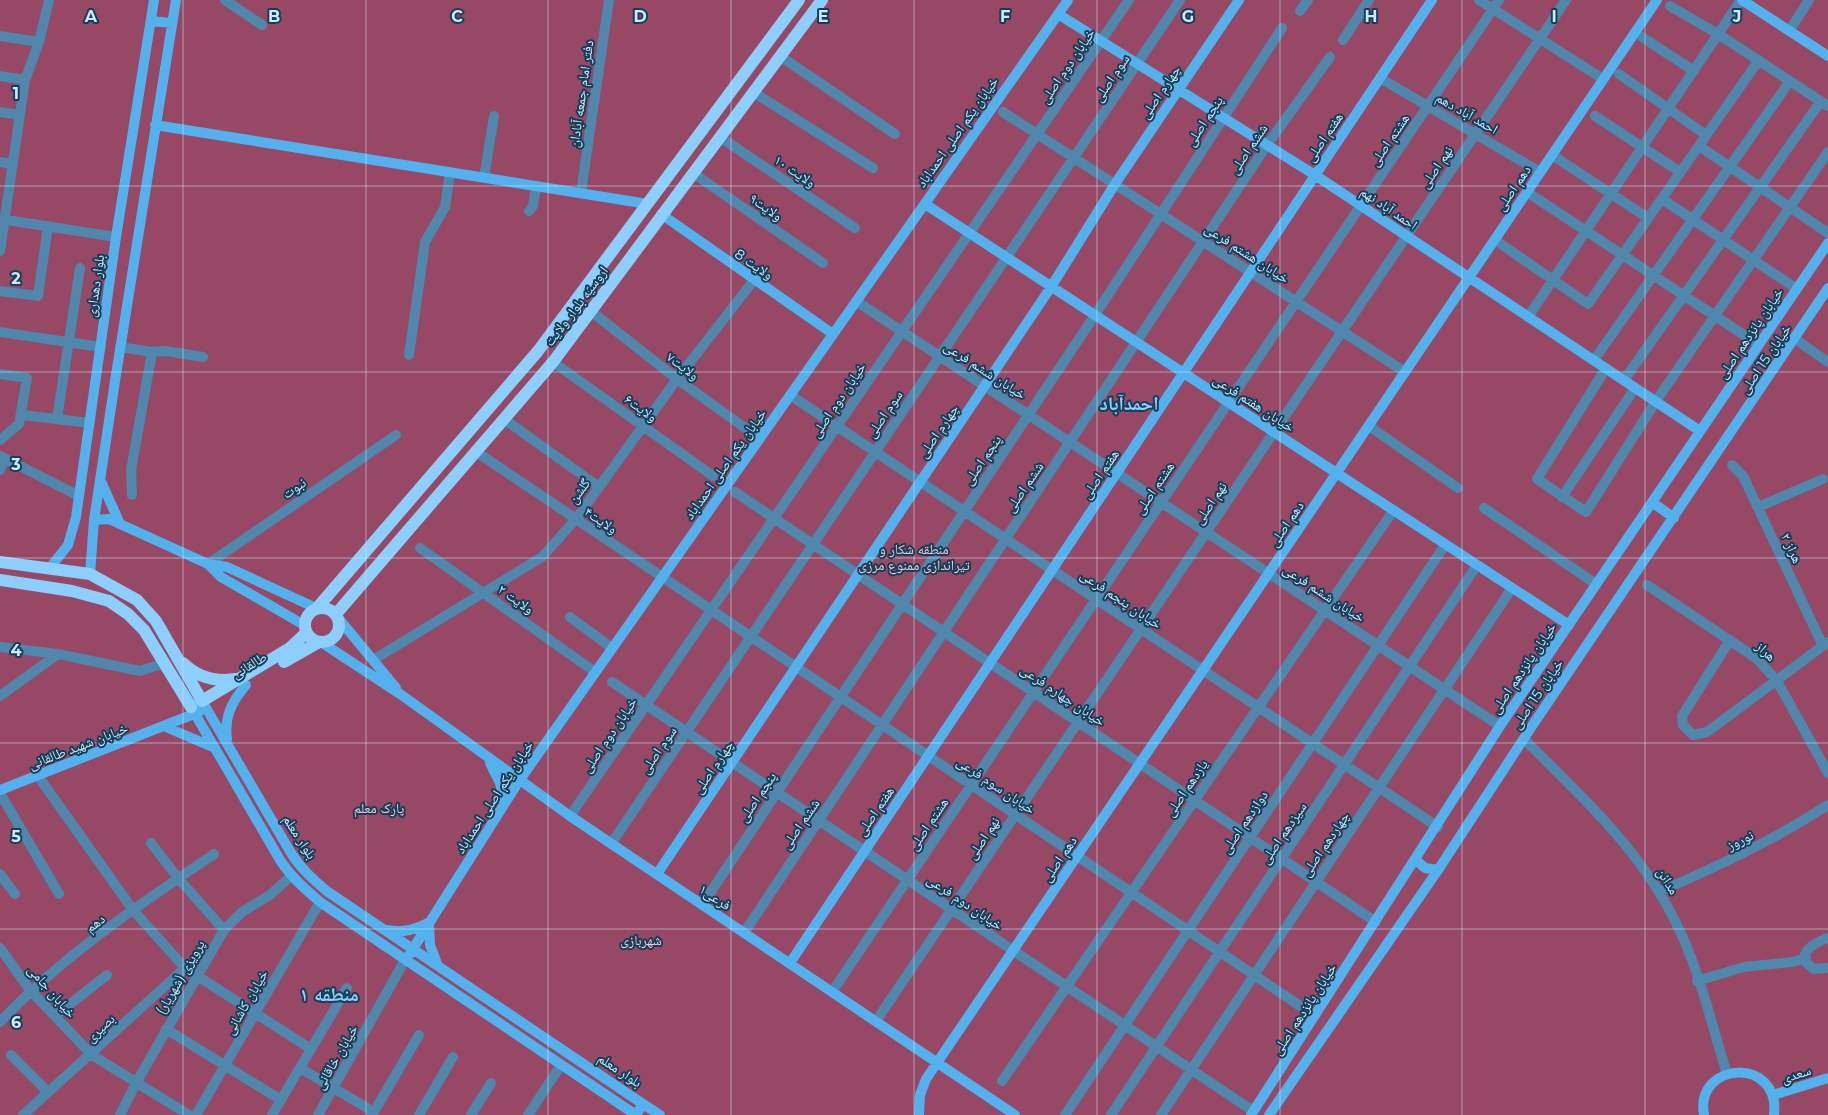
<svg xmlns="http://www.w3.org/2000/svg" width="1828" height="1115" viewBox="0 0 1828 1115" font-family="Montserrat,'Noto Naskh Arabic',sans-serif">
	<rect width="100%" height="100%" fill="#133f59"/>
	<!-- green -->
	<path fill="#974864" d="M0,0H1828V1115H0Z"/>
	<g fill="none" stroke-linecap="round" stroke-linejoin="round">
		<!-- street -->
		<path stroke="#4f87ad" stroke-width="10" d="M225,0L262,25
			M1479,0L1603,79
			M1670,6L1718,34L1828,106
			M1300,11L1308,0
			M1789,31L1809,0
			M0,36L39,42
			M1642,37L1694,71
			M1343,40L1369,0
			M780,56L895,134
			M1619,74L1706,135
			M0,76L25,80
			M1380,78L1540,172
			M753,92L873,168
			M0,112L20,115
			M1003,112L1405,372
			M1595,116L1680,172
			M720,137L855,228
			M1699,146L1828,233
			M1552,155L1648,218
			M0,162L12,164
			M693,173L823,263
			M484,178L494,116
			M581,192L609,0
			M1527,192L1759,345
			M1662,199L1797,289
			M529,211L533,206L536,187
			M0,219L116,237
			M1495,240L1588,304L1759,60
			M0,251L25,80L39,42L49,0
			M0,291L38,296L48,226
			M856,301L1500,726
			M592,312L677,379L759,438
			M1528,317L1741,0
			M0,332L101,347
			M1795,339L1828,362
			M120,347L152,352L131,470L132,495
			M152,352L166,351L203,357
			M409,355L425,242L445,207L450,173
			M1594,360L1790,81
			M553,362L713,476
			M1606,368L1537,479L1586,512L1656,401L1828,152
			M0,374L27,378L19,424L0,440
			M1624,380L1821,101
			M790,395L1438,827
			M22,415L90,423
			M57,419L80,268
			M504,419L599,487
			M1369,426L1458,488
			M475,451L1315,1016
			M0,456L79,496
			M1732,465L1743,476L1823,646
			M0,470L4,459
			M735,492L1376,922
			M1562,497L1635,388
			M1758,507L1823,479
			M1484,508L1596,584
			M420,548L595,672
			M208,564L396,435
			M1647,585L1756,658L1777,681L1828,773
			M570,617L612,648
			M1730,640L1682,716L1683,725L1693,735L1707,732L1828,642
			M0,647L58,654L140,671L165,663
			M373,660L542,557L576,519L677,379L754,280
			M612,682L1253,1111
			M0,696L58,654
			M1524,739C1580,795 1638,847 1674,919C1699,967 1711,1023 1727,1074
			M38,776L133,910L185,968
			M0,793L59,894
			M570,816L1129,0
			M151,843L178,878L224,930
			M611,844L1180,0
			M0,874L15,894
			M1659,892C1718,866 1774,840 1828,805
			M702,905L1095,315L1282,28
			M744,933L1267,145L1330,57
			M1828,938C1814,943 1792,955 1814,969L1828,968
			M0,948L30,990L92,1055L189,1115
			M1697,981L1744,967L1792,962L1806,958
			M832,992L1499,0
			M55,1016L107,975
			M876,1021L1566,0
			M0,1022C61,957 140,904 214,854
			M166,1029L281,1100
			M11,1055L48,1092
			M300,1068L374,1112
			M1002,1081L1393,511
			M23,1115L185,968L311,1049
			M120,1115L136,1083L224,930L242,912L270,895L291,876
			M196,1115L320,902
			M272,1115L347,988
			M318,1115L405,960
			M372,1115L419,1035
			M419,1115L453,1057
			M471,1115L491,1083
			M528,1115L561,1065
			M1065,1115L1445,545
			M1111,1115L1477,565
			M1161,1115L1512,588"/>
		<!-- secondary -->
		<path stroke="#53b2ed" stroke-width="10" d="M1742,0L1828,56
			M1058,14L1315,175L1700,431
			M151,21L172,23
			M155,125L648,204
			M925,204L1569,625
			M661,214L833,334
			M100,479L120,524
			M1652,502L1674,518
			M94,520L109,519L208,564L227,567L316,608
			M208,564L221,577L304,625
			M49,569L68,545L76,517L116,237L154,0
			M90,574L94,520L115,381L176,0
			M339,619L396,688
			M321,642L403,696L570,816L1015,1115
			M166,727L215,748
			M227,739C224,717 232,701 246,685
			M490,763L500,783L504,803
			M0,790L199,712
			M1416,860L1425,868L1438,870
			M657,874L1051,287L1115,184L1239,0
			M429,923L430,945L438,966
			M387,930C403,933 414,930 428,923
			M409,955L519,781L1068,0
			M790,963L1432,0
			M1773,1095L1828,1078
			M643,1104L636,1115L320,902C305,889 291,877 280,860L191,707L202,701L291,853C301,869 314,880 328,892L643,1104L660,1115
			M919,1115L920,1095L926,1079L1657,0
			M1251,1115L1500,726L1828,243
			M1269,1115L1438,870L1532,726L1828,288
			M1704,1115C1694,1061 1781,1056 1774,1115"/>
		<!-- primary -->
		<path stroke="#8ccefc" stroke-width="12" d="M0,562L90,574L137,600L156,621L202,701L290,648L306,633
			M0,580L72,591L109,601L128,614L144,630L191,707
			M318,607L538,351L799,0
			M305 625a17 17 0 1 1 34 0a17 17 0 1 1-34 0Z
			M336,614L553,362L822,0
			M284,662L319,642
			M183,663C198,678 216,682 236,679"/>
	</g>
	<!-- grid -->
	<path fill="none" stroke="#cbe9ff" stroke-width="1" stroke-opacity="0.55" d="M183,0V1115M366,0V1115M548,0V1115M731,0V1115M914,0V1115M1097,0V1115M1280,0V1115M1462,0V1115M1645,0V1115M0,186H1828M0,372H1828M0,558H1828M0,743H1828M0,929H1828"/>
	<g text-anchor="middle" stroke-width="4" stroke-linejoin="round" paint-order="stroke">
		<!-- street labels -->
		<g font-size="14" fill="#cbe9ff" stroke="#133f59">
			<text transform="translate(1067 66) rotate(-56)" y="5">خیابان دوم اصلی</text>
			<text transform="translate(1111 78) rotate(-56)" y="5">سوم اصلی</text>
			<text transform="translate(1160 92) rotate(-56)" y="5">چهارم اصلی</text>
			<text transform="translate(581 94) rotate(-82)" y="5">دفتر امام جمعه آبادان</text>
			<text transform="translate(1467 113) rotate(30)" y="5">احمد آباد دهم</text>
			<text transform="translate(1204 121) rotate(-57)" y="5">پنجم اصلی</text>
			<text transform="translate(957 132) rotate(-55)" y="5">خیابان یکم اصلی احمداباد</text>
			<text transform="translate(1324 137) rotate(-56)" y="5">هفتم اصلی</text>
			<text transform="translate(1389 140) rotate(-56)" y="5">هشتم اصلی</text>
			<text transform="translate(1248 149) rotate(-56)" y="5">ششم اصلی</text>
			<text transform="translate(1436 167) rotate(-56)" y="5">نهم اصلی</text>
			<text transform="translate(795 171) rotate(34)" y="5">ولایت ۱۰</text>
			<text transform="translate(1513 188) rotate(-56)" y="5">دهم اصلی</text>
			<text transform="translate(766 207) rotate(35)" y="5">ولایت۹</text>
			<text transform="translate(1389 208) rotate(34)" y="5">احمد آباد نهم</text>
			<text transform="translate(1247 253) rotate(33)" y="5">خیابان هشتم فرعی</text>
			<text transform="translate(754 264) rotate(34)" y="5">ولایت 8</text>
			<text transform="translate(95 286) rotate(-82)" y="5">بلوار دهداری</text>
			<text transform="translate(576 306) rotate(-53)" y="5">اروسیّه بلوار ولایت</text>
			<text transform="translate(1750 333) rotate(-56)" y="5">خیابان پانزدهم اصلی</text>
			<text transform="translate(1765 359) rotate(-56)" y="5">خیابان 15 اصلی</text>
			<text transform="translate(683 366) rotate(37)" y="5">ولایت۷</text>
			<text transform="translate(985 370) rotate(33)" y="5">خیابان ششم فرعی</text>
			<text transform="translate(838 400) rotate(-56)" y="5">خیابان دوم اصلی</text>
			<text transform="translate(1254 403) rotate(33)" y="5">خیابان هفتم فرعی</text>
			<text transform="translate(641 408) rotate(36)" y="5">ولایت۶</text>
			<text transform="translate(884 414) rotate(-56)" y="5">سوم اصلی</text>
			<text transform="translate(938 431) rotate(-56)" y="5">چهارم اصلی</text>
			<text transform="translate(982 460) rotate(-56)" y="5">پنجم اصلی</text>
			<text transform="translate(725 464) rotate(-55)" y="5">خیابان یکم اصلی احمداباد</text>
			<text transform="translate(1100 474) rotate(-56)" y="5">هفتم اصلی</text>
			<text transform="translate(1024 487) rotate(-56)" y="5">ششم اصلی</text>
			<text transform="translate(294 488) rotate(-35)" y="5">نبوت</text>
			<text transform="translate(1154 488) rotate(-56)" y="5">هشتم اصلی</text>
			<text transform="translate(579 491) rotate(-54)" y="5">گلشن</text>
			<text transform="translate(1210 503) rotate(-56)" y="5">نهم اصلی</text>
			<text transform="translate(601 520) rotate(34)" y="5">ولایت۴</text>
			<text transform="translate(1286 524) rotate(-56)" y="5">دهم اصلی</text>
			<text transform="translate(1792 548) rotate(65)" y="5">هراز ۲</text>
			<text transform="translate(1324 593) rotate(33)" y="5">خیابان ششم فرعی</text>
			<text transform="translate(516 599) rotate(35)" y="5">ولایت ۲</text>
			<text transform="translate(1121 599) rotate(34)" y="5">خیابان پنجم فرعی</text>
			<text transform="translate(1766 651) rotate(42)" y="5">هراز</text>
			<text transform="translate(249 665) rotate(-31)" y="5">طالقانی</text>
			<text transform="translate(1523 668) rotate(-56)" y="5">خیابان پانزدهم اصلی</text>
			<text transform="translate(1537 694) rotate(-56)" y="5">خیابان 15 اصلی</text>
			<text transform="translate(1063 695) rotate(34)" y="5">خیابان چهارم فرعی</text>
			<text transform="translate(609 735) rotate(-56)" y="5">خیابان دوم اصلی</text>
			<text transform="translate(78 746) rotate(-21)" y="5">خیابان شهيد طالقانی</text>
			<text transform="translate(658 750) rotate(-56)" y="5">سوم اصلی</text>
			<text transform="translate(713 767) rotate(-56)" y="5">چهارم اصلی</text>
			<text transform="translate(996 785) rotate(34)" y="5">خیابان سوم فرعی</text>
			<text transform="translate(1186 788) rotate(-56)" y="5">یازدهم اصلی</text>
			<text transform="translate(494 797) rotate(-57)" y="5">خیابان یکم اصلی احمداباد</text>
			<text transform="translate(757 797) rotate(-56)" y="5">پنجم اصلی</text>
			<text transform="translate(875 811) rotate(-56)" y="5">هفتم اصلی</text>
			<text transform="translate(1244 822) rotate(-56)" y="5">دوازدهم اصلی</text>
			<text transform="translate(800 824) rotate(-56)" y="5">ششم اصلی</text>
			<text transform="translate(928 824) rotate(-56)" y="5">هشتم اصلی</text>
			<text transform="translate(1283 833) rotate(-56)" y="5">سیزدهم اصلی</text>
			<text transform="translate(300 837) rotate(57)" y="5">بلوار معلم</text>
			<text transform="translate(983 838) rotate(-56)" y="5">نهم اصلی</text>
			<text transform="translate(1740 840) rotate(-26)" y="5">نوروز</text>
			<text transform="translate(1325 844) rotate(-56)" y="5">چهاردهم اصلی</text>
			<text transform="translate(1059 859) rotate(-56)" y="5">دهم اصلی</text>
			<text transform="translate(1668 881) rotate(58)" y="5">مدائن</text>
			<text transform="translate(715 897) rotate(34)" y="5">فرعی۱</text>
			<text transform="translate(965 902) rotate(34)" y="5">خیابان دوم فرعی</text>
			<text transform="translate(95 923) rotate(-38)" y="5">دهم</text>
			<text transform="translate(180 977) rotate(-60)" y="5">پرویزی (شهریار)</text>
			<text transform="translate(52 991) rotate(49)" y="5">خیابان جامی</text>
			<text transform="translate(246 1002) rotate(-60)" y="5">خیابان کاشانی</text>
			<text transform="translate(1304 1009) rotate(-57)" y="5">خیابان پانزدهم اصلی</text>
			<text transform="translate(100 1028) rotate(-43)" y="5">بصیری</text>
			<text transform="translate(336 1057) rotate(-60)" y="5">خیابان خاقانی</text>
			<text transform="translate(620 1070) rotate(34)" y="5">بلوار معلم</text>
			<text transform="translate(1796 1074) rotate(-18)" y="5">سعدی</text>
		</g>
		<!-- park labels -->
		<g font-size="14" fill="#fac7d6" stroke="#133f59">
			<text x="914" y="554">منطقه شکار و<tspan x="914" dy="16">تیراندازی ممنوع مرزی</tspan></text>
			<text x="379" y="813">پارک معلم</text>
			<text x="641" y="945">شهربازی</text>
		</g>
		<!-- district labels -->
		<g font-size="19" font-weight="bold" fill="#90cef8" stroke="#133f59">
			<text x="1129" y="410">احمدآباد</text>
			<text x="329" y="1001">منطقه ۱</text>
		</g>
	</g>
	<g font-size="16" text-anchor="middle" font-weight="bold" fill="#cbe9ff" stroke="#133f59" stroke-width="4" stroke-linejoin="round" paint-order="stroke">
		<text x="91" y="22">A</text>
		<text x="274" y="22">B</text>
		<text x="457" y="22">C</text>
		<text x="640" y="22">D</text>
		<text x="823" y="22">E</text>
		<text x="1005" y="22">F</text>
		<text x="1188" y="22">G</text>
		<text x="1371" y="22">H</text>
		<text x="1554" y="22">I</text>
		<text x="1737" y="22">J</text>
		<text x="16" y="99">1</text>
		<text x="16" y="284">2</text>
		<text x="16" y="470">3</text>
		<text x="16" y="656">4</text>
		<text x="16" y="842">5</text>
		<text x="16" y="1028">6</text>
	</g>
</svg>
